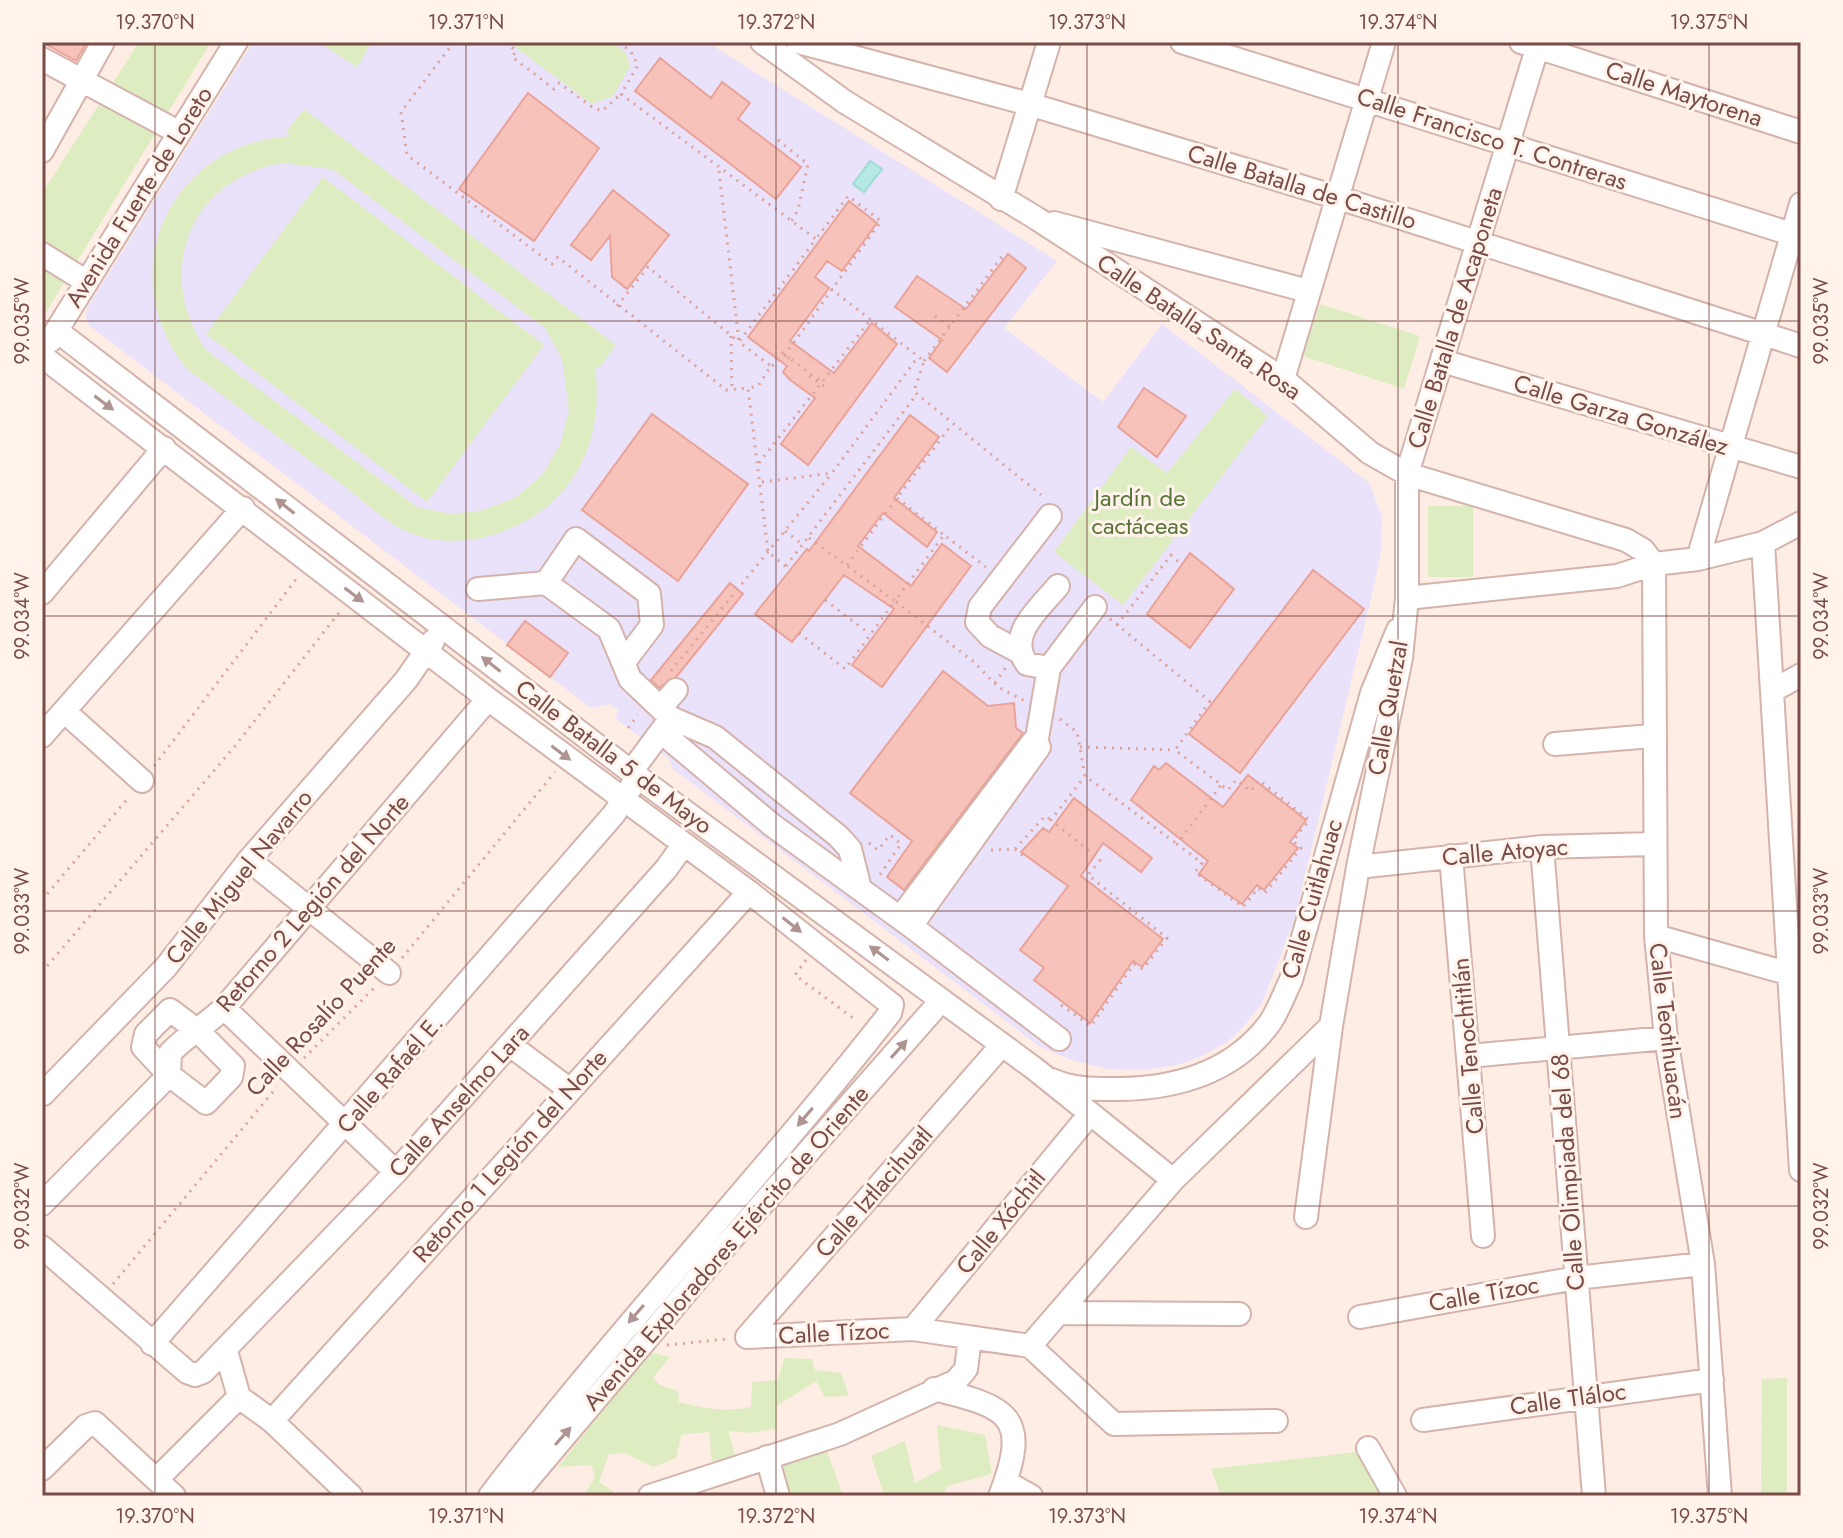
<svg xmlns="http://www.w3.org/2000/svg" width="1843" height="1538" viewBox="0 0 1843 1538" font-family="Jost,sans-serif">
	<rect width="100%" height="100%" fill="#feede4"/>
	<!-- education -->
	<path fill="#eae1fa" d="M253,42H707L1057,261L1004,328L1103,402L1162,324L1369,483L1382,516L1381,550L1375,581L1294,922L1262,1003L1244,1026L1226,1043L1199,1057L1177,1065L1145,1070L1108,1069L1071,1060L1039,1046L673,769L669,759L615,718L619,711L610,704L591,708L91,327L86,320L87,308Z"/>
	<!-- green -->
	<path fill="#deedc1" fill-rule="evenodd" d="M139,42H211L42,319V193Z
		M318,42H372L357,67Z
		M508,42H613L626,53L630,66L613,96L592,104Z
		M304,109L616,345L599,368L595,366C602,417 590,469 550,504C512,536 455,552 408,532C385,523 363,500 344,486C292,447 239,408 187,369C110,274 169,143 291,136L286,132ZM282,163L332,169L545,328L562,359L569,411L560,445L542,475L516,497L484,510L451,514L417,507L206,350C154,273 188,180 282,163Z
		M323,177L544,345L427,502L206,334Z
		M1320,304L1420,336L1404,389L1303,356Z
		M1235,389L1268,416L1123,605L1054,552L1131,447L1167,473Z
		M1428,506H1473V577H1428Z
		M649,1352L670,1357L653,1378L660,1385L678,1391L679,1402C705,1409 725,1412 751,1407L752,1382L778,1380L784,1358L812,1359L815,1370L841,1373L849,1396L825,1397L816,1381L777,1406V1429L750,1433L728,1431L736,1458L712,1466L709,1432L681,1435L676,1458L653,1467L625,1453L609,1454L599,1482L614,1492L613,1496H584L595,1477L591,1465L558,1467Z
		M1787,1378V1496H1761L1762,1379Z
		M937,1425L985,1435L992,1474L947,1486L944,1496H884L871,1456L905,1441L915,1483L941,1469Z
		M827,1451L843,1496H787L779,1465Z
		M1364,1451L1390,1496H1221L1211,1469Z"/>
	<!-- water -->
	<path fill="#b7e9e4" stroke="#9cdcd5" stroke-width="2" d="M870,161L882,169L864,192L853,184Z"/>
	<!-- building -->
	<path fill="#f6c2b9" stroke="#e9a398" stroke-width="2" d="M42,42H87L76,61Z
		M660,58L711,98L722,82L750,103L738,119L801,167L776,199L635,91Z
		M528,93L599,148L534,241L459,189Z
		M613,190L669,235L627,289L612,277L610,236L591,260L571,245Z
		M849,201L877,223L842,271L827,261L815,277L829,288L790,341L834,373L872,323L897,344L808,465L781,444L815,398L789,379L783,372L787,366L748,337Z
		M1008,254L1026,268L947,372L929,358L942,340L895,307L917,276L966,309Z
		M1144,388L1186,416L1157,457L1118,427Z
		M652,414L748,484L678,581L582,510Z
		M910,415L939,437L894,498L937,532L927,547L883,513L858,546L911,586L942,544L971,566L882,687L852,665L894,609L844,575L792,642L755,614L807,549L809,551Z
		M1190,553L1234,589L1190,648L1147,614Z
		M1313,570L1364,609L1240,773L1189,734Z
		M730,583L743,594L677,676L659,688L651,680Z
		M525,621L568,653L550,677L507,645Z
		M943,671L988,706L1014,703L1016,728L1023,733L904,890L887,877L912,841L850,793Z
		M1166,763L1223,807L1248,775L1306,820L1290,842L1298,848L1264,890L1257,885L1242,904L1199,874L1208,861L1131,800L1154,766L1159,770Z
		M1074,798L1152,858L1141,872L1103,843L1081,876L1163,939L1142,967L1133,961L1090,1023L1034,980L1044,968L1020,950L1068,886L1021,852L1043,828L1049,832Z"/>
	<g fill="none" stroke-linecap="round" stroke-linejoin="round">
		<defs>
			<path id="minor" d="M762,42L845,102L1036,218L1283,379L1370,453L1407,474L1626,540L1643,550L1654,564L1656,936L1666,1038L1703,1264L1720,1496
				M798,42L1029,104L1339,198L1801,346
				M1182,42L1801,237
				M1521,42L1801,132
				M42,59L178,132
				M42,151L103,42
				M1001,199L1049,42
				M1054,223L1308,291
				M42,254L87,282
				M57,331L638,777L1035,1069L1173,1180
				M50,341L236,42
				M42,356L488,699L749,892L892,1005L890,1013C761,1178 617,1330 490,1496
				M1442,361L1801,467
				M1283,379L1384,42
				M1763,543L1801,1170
				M1698,559L1801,204
				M546,583L576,539L649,594L652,625L624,662
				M478,589L546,583L609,629L630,679L671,718L631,772
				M42,593L164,448
				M1407,598L1617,576L1654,564L1698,559L1763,543L1801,523
				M1018,651L990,636L977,622L980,607L1050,516
				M1049,668L1027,664C1006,635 1039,609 1058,586
				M1774,690L1801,675
				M661,707L676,690
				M64,711L142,781
				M671,718L715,737L838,836L850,849L860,889L772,825L672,741Z
				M42,736L243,508
				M1036,744L1049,668L1095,607
				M1555,744L1652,736
				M1542,847L1594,1496
				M1451,856L1483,1236
				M249,860L389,973
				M1358,867L1542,847L1653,844
				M860,889L911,926L1039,747L1033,742L900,918
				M911,926L1059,1039
				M1656,936L1801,977
				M224,1008L396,1172
				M170,1010L198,1031L233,1066L231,1077L206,1103L169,1075L143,1047L146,1034Z
				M510,1045L570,1090
				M1469,1056L1666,1038
				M1052,1080C1074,1090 1096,1089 1120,1089C1177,1088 1233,1072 1269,1024C1278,1012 1284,994 1291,980L1372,693L1398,630
				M43,1094L166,967L249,860L406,680L433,641
				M42,1204L169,1075L170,1053C187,1035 206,1025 224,1008L488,699
				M1306,1217L1331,1026L1358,867L1401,658L1407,598V474L1539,42
				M42,1247L187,1372L195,1375L203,1372L396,1172L666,869L684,844
				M1062,1313L1239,1314
				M1360,1317L1576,1278L1703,1264
				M913,1329L1089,1115
				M747,1337L1001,1046
				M747,1337L913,1329L1030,1346
				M152,1344L614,814L631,787
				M1030,1346L1173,1180L1331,1026
				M1030,1346L1114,1424L1276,1421
				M226,1351L239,1397L272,1421L351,1496
				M934,1389C1009,1407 1031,1416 1000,1496
				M1423,1420L1712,1380
				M272,1421L749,892
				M1368,1448L1395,1496
				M767,1457L778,1496
				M42,1469L86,1426L95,1423L174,1496
				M157,1479L239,1397
				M1006,1482L1031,1496
				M514,1496L720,1252L940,1002
				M650,1496L840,1434L956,1381L966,1369L970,1338"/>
		</defs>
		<!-- minor casing -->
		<use href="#minor" stroke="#d3b3ac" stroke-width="26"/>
		<!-- path -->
		<path stroke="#dba49c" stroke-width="3" stroke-dasharray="2 6" stroke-linecap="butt" d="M454,42L401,112L407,155L552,264L558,257L726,390L748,388L768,552L790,570
			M506,42L516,51L512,57L554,89L559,83L592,107L602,111L620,95
			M619,42L631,52L638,65L621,94L816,239L739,342L771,366L758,386L748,388
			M778,140L808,164L798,210L791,222
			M719,171L739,342
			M831,289L924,361L914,391L917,394L1041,495
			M617,306L648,267L739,342
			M935,316L952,328
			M731,336L732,391
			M785,355L822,382
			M924,361L1004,254
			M772,366L785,355L881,221L848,196L816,239
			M759,463L871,319
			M762,482L832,473L918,357
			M897,498L944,535
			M785,531L803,545
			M809,538L895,601L944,535L986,567
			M847,565L952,424
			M786,566L917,394
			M825,600L870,634
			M1110,619L1212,703
			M1117,625L1171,555L1182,565
			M799,633L845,669L895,601L974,662L998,687L1025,701
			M671,671L832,473
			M995,683L1006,667
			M1210,701L1175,750L1228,790L1236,780L1251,791L1259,780L1309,820L1293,841L1301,848L1265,893L1258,888L1243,907L1195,872L1202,863L1177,844L1221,785
			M1060,719L1077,732L1085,776L1177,844
			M628,728L638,715
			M1080,747L1175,750
			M154,766L297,578
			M869,843L878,850L890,835L901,844L879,876
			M1015,849L1027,859
			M991,850L1015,849L1045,816L1051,820
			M42,900L129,797
			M402,958L555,772
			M806,960L795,975L857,1021
			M42,972L235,746L341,610
			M1061,1005L1091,1026L1134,964L1143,969L1167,938L1088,875L1100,860L1051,820L1085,776
			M304,1058L375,987
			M113,1284L277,1087
			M667,1345L727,1339"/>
		<!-- minor -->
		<use href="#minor" stroke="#fff" stroke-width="22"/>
		<!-- path-bridge -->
		<path stroke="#dba49c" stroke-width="3" stroke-dasharray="2 6" stroke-linecap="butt" d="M782,352L791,360
			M809,376L824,386"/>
	</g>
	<!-- one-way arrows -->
	<defs><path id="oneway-solid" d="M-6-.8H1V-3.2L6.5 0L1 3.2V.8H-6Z" transform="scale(2)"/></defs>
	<g fill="#af9491">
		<use href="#oneway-solid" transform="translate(104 403) rotate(37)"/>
		<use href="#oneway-solid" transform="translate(285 506) rotate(-142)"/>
		<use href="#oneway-solid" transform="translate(354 595) rotate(37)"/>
		<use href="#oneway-solid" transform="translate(491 664) rotate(-142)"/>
		<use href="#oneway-solid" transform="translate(561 753) rotate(37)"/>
		<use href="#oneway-solid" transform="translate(792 925) rotate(38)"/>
		<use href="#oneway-solid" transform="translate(879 953) rotate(-143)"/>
		<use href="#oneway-solid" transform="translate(899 1049) rotate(-48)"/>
		<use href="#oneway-solid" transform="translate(805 1117) rotate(130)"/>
		<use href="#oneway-solid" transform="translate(636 1314) rotate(131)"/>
		<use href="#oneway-solid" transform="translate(563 1436) rotate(-49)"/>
	</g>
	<!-- ticks -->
	<path fill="none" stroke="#794c47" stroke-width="2" stroke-opacity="0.45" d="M155,42V1496M466,42V1496M776,42V1496M1087,42V1496M1398,42V1496M1709,42V1496M42,321H1801M42,616H1801M42,911H1801M42,1206H1801"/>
	<g text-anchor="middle" stroke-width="6" stroke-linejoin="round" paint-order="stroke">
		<!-- street labels -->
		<g font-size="24" fill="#794c47" stroke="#fff3ec">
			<text transform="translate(1684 94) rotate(18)" y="8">Calle Maytorena</text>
			<text transform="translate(1492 139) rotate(18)" y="8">Calle Francisco T. Contreras</text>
			<text transform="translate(1302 187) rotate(17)" y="8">Calle Batalla de Castillo</text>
			<text transform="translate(139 197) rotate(-58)" y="8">Avenida Fuerte de Loreto</text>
			<text transform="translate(1455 318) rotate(-73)" y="8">Calle Batalla de Acaponeta</text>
			<text transform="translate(1199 327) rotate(34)" y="8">Calle Batalla Santa Rosa</text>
			<text transform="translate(1621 415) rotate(17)" y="8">Calle Garza González</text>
			<text transform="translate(1388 708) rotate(-80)" y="8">Calle Quetzal</text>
			<text transform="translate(614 757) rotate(37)" y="8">Calle Batalla 5 de Mayo</text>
			<text transform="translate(1505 852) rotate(-5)" y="8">Calle Atoyac</text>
			<text transform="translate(239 877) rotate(-51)" y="8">Calle Miguel Navarro</text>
			<text transform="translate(1312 899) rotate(-74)" y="8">Calle Cuitlahuac</text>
			<text transform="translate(313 903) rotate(-49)" y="8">Retorno 2 Legión del Norte</text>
			<text transform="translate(321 1017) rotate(-47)" y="8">Calle Rosalío Puente</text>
			<text transform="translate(1668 1031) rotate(83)" y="8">Calle Teotihuacán</text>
			<text transform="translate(1468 1046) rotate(-95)" y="8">Calle Tenochtitlán</text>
			<text transform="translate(390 1074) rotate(-49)" y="8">Calle Rafaél E.</text>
			<text transform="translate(459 1101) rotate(-48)" y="8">Calle Anselmo Lara</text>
			<text transform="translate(510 1156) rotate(-48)" y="8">Retorno 1 Legión del Norte</text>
			<text transform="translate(1568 1172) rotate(-94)" y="8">Calle Olimpiada del 68</text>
			<text transform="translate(874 1192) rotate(-49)" y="8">Calle Iztlacihuatl</text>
			<text transform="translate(1001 1222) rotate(-51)" y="8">Calle Xóchitl</text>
			<text transform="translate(726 1248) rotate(-49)" y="8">Avenida Exploradores Ejército de Oriente</text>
			<text transform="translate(1484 1294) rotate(-10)" y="8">Calle Tízoc</text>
			<text transform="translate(834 1333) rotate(-3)" y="8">Calle Tízoc</text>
			<text transform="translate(1568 1399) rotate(-8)" y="8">Calle Tláloc</text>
		</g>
		<!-- park labels -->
		<g font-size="24" fill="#597339" stroke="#fff3ec">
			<text x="1140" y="506">Jardín de<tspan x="1140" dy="28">cactáceas</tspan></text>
		</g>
	</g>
	<!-- border -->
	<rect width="1843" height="1538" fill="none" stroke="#fff3ec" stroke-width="88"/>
	<rect x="44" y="44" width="1755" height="1450" fill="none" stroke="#794c47" stroke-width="3"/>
	<g font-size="20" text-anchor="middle" fill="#794c47">
		<text x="155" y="29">19.370°N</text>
		<text x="466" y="29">19.371°N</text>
		<text x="776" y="29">19.372°N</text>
		<text x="1087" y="29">19.373°N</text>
		<text x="1398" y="29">19.374°N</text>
		<text x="1709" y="29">19.375°N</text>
		<text transform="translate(1821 321) rotate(-90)" y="7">99.035°W</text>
		<text transform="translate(22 321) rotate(-90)" y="7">99.035°W</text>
		<text transform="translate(1821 616) rotate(-90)" y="7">99.034°W</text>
		<text transform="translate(22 616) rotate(-90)" y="7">99.034°W</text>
		<text transform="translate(1821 911) rotate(-90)" y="7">99.033°W</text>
		<text transform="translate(22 911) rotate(-90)" y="7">99.033°W</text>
		<text transform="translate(1821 1206) rotate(-90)" y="7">99.032°W</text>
		<text transform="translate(22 1206) rotate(-90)" y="7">99.032°W</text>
		<text x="155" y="1523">19.370°N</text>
		<text x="466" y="1523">19.371°N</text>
		<text x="776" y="1523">19.372°N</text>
		<text x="1087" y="1523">19.373°N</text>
		<text x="1398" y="1523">19.374°N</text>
		<text x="1709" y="1523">19.375°N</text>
	</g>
</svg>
